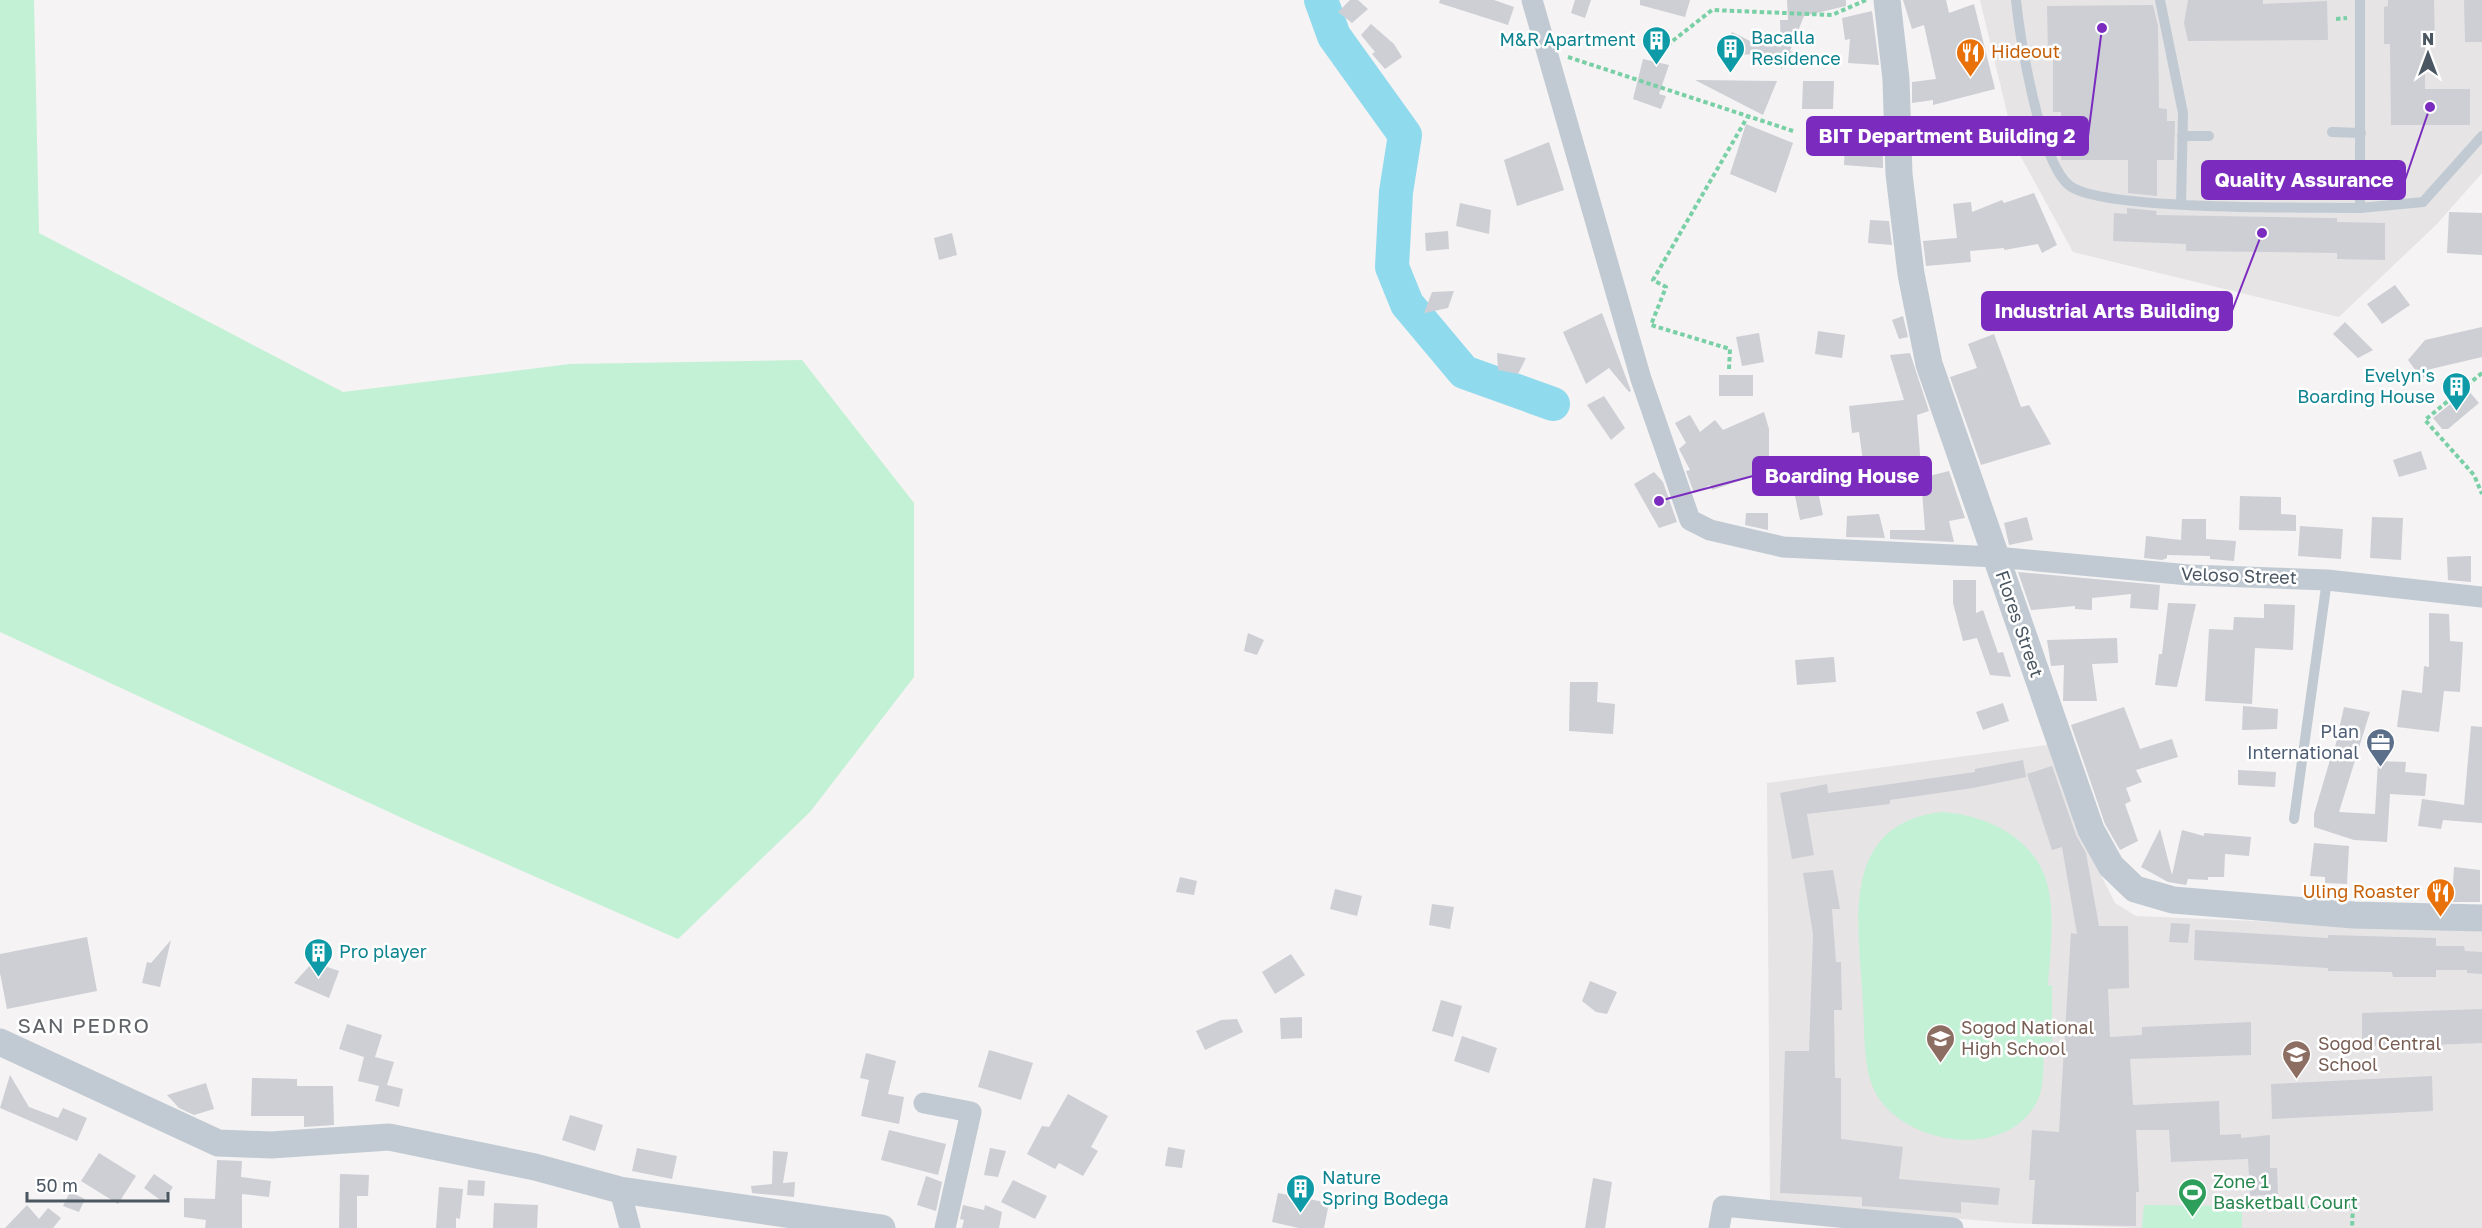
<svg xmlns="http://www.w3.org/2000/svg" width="2482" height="1228" viewBox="0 0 2482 1228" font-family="'Golos Text',sans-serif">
	<rect width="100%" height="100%" fill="#f5f3f3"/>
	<!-- education -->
	<path fill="#e6e4e5" d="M1980,0H2482V173L2437,224L2339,317L2073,252L2015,146Z
		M2047,745L2087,847L2115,903L2136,916L2482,931V1228H2140L2010,1223L1770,1203L1767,783Z"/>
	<!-- green -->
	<path fill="#c3f1d5" d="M0,0H34L39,233L343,392L570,364L802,360L914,503V677L810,812L678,939L415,824L0,632Z
		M1942,812C1988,815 2037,839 2048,887C2055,915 2050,957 2048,985L2052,986V1042H2044C2043,1059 2045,1081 2039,1097C2013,1159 1915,1148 1880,1100C1862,1075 1865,1033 1863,1003C1859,927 1837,824 1942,812Z
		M2144,1205L2242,1206V1228H2142Z"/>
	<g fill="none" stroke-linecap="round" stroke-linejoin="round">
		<!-- river -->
		<path stroke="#90daee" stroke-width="34" d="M1321,0L1334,36L1405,135L1396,192L1392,267L1407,304L1464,372L1553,404"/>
	</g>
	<!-- building -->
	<path fill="#cdcfd5" d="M1350,0H1358L1368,9L1352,23L1338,12Z
		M1440,0H1494L1514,7L1508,25L1439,3Z
		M1575,0H1591L1585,18L1571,13Z
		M1640,0H1690L1685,17L1640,5Z
		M1787,0H1846V6L1804,16L1790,51L1796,53L1788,54L1781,70V54L1722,55L1732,32L1752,42L1755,37L1781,47L1780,20H1788Z
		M1903,0H1946L1949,13L1974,4L1995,89L1933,105V100L1912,103V82L1936,79L1924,25L1912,29Z
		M2188,0H2263V4L2327,1L2328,40L2188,41L2184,23Z
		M2388,0H2434L2435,43H2425V89H2470V125H2391L2390,44H2384V7L2388,6Z
		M2464,0H2482V42H2465Z
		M2153,5L2158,26L2159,108L2167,109V121H2175L2174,160H2157V196L2128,193V160H2061V112H2053V53H2048L2047,6Z
		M1872,11L1879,65L1848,63L1850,39L1845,40L1842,18Z
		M1371,24L1394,44L1402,57L1385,69L1372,54L1375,52L1361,35Z
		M1643,59L1669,65L1659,94L1666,96L1661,109L1633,99Z
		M1695,80L1777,81L1763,115Z
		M1803,81H1834L1833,109H1802Z
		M1746,124L1793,143L1776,193L1730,174Z
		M1837,127H1882L1883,168L1844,165L1845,144H1837Z
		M1549,142L1564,190L1517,206L1504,160Z
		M2034,193L2057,245L2042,253L2038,244L2004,250V248L1970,251L1971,262L1926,266L1923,241L1957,238L1953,204L1971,202L1972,212L2002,200L2004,203Z
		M1460,203L1491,210L1489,234L1456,226Z
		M2127,208L2157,211L2156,215L2331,218H2337V222L2385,223V260L2337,259V253L2186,251V244L2113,241L2114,213L2127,214Z
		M2449,212L2482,213V255L2447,253Z
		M1870,220L1889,221L1892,245L1868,243Z
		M1448,231L1449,249L1426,251L1425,233Z
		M952,233L957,255L939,260L934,238Z
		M2395,285L2410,305L2382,324L2367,304Z
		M1454,291L1448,308L1424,313L1432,292Z
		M1602,313L1631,391L1629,392L1609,368L1586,384L1563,332Z
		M1903,316L1908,337L1899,339L1892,320Z
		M2345,322L2373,350L2358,358L2333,334Z
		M2482,327V357L2431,369L2422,379L2408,360L2425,340Z
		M1818,331L1845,335L1842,358L1815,354Z
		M1759,333L1764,362L1742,366L1736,337Z
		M1994,334L2021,407L2029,405L2051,444L1981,465L1950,377L1977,368L1968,344Z
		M1497,353L1526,358L1518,374L1498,370Z
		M1910,353L1929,411L1917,415L1921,467L1865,475L1859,432L1852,433L1849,406L1904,400L1890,355Z
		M1719,375H1753V396H1719Z
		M2468,390L2479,403L2448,429H2442L2433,418Z
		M1604,396L1625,428L1611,440L1587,405Z
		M1764,412L1769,429V471L1712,490L1710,485L1694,493L1686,471L1690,470L1679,449L1686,443L1675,423L1690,415L1700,432L1715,420L1723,430Z
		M2421,451L2427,469L2399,477L2393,460Z
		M1949,471L1965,518L1949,521L1954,542L1890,539V530H1925L1921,478Z
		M1654,472L1663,482L1677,522L1659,528L1634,484Z
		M1818,492L1823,515L1800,520L1795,496Z
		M2240,496L2281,497V514L2296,515V531L2239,530Z
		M1746,513H1768V530L1745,525Z
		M1879,514L1885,538L1846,537L1847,516Z
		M2027,517L2033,540L2009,545L2004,523Z
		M2372,517L2403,518L2401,560L2370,558Z
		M2182,519H2206V539L2236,541L2234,561L2210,559V556L2167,555V558L2162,560L2144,558L2146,536L2181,540Z
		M2300,526L2343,529L2341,559L2298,556Z
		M2471,556V582L2448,580L2447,557Z
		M2018,572L2160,585L2158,610L2130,608L2131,594L2092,598V610L2075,609V606L2031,610Z
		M1953,580H1976V613L1983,610L1998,653L2003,652L2011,677L1990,675L1977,638L1963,641L1953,603Z
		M2168,603L2196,604L2177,687L2155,685L2159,654H2162Z
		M2264,604L2295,605L2293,650L2255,648L2252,704L2205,701L2209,629L2233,630L2234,617L2264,618Z
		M2429,613L2449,614L2450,641L2463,642L2460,692L2444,691L2439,732L2397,727L2402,690L2422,693L2424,666L2429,667Z
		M1248,633L1264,640L1257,655L1244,651Z
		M2117,638L2118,663L2092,664L2097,701H2063L2064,665L2051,666L2047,640Z
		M1834,657L1836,682L1797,685L1795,660Z
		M1570,682H1598L1597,702L1615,704L1613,734L1569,731Z
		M2003,703L2009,721L1983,730L1976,712Z
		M2243,706L2278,709L2277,729L2242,730Z
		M2124,707L2140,749L2172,739L2178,757L2136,770L2142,782L2126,788L2131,801L2125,804L2138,841L2120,850L2105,824L2071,725Z
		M2344,707L2370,712L2339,812L2375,814L2378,761L2406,762L2405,772L2427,774L2425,796L2390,794L2387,842L2354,840L2314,827V814L2330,760L2332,761Z
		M2471,726L2482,727V823L2443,820L2441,829L2418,826L2422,799L2464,805Z
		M2023,760L2026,777L1973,788L1890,800V804L1807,814L1814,855L1792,859L1780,793L1827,784L1828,793L1975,772V769Z
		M2052,766L2076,835L2086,853L2099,926H2128L2129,988L2108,989L2110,1037L2142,1035V1027L2251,1022V1055L2130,1059L2133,1105L2219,1101L2220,1135L2241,1134V1138L2270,1135V1168H2277L2278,1194L2250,1196L2248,1159L2171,1162L2169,1130H2136L2139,1192H2136V1226L2032,1224L2035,1180H2029L2032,1130L2059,1132L2071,933L2077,934L2062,847L2052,850L2027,774Z
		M2238,770L2276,772L2275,787L2238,785Z
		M2160,829L2172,875L2182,830L2204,836V833L2251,837L2249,856L2225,854L2224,877H2208V880L2188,879L2186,885L2168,882L2141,867Z
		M2314,843L2349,846L2347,884L2325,883V877L2310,876Z
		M2454,867L2480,870V902H2452Z
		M1833,870L1840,909H1832L1836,962H1841L1842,1010H1834L1835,1078H1841V1139L1903,1147L1899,1179L2000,1188L1998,1205L1961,1202V1213L1862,1206V1197L1780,1193L1785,1051H1809L1813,934L1803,873Z
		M1180,877L1197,881L1194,895L1176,892Z
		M1335,889L1362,896L1357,916L1330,909Z
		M1432,904L1454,907L1450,929L1429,925Z
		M2171,923L2190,924L2188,943L2169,942Z
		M2195,930L2328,938V935L2436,938V946H2464L2465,951L2482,952V974L2467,973V970H2436V977H2393L2392,972L2328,971V968L2194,960Z
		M87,937L97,991L7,1009L0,973V954Z
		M171,940L160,987L142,983L147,962L151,963Z
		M1291,954L1305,975L1275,994L1262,972Z
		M313,962L339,971L329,998L294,983Z
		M1590,981L1617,992L1607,1014L1596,1012L1582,1001Z
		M1441,1000L1462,1006L1453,1037L1432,1031Z
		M2482,1009V1043L2431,1045V1042L2362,1047V1013Z
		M1302,1017V1038L1281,1039L1280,1018Z
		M1237,1019L1243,1032L1205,1050L1196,1031L1221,1020Z
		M347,1024L382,1035L375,1057L394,1062L387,1085L403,1089L399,1107L375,1101L379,1086L358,1081L364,1057L339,1049Z
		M1462,1036L1497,1048L1489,1073L1454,1061Z
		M989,1050L1033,1063L1021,1100L978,1087Z
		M866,1053L896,1061L888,1094L904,1097L899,1124L861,1116L869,1080L860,1078Z
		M10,1075L29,1107L58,1118L63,1108L87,1118L77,1141L0,1108Z
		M2432,1076L2433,1111L2272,1119L2271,1084Z
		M252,1078L297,1079V1086H333L334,1125L304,1127V1116H251Z
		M206,1083L214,1109L194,1115L179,1108L167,1095Z
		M1068,1094L1108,1116L1091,1147L1098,1151L1083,1176L1059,1163L1055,1169L1027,1154L1042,1126L1049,1127Z
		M570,1115L603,1125L595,1151L562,1140Z
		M889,1130L946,1144L938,1175L881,1160Z
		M1168,1147L1185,1150L1182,1168L1165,1166Z
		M637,1148L677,1156L672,1179L632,1171Z
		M990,1148L1006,1151L998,1177L984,1175Z
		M773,1151L788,1152L783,1183L795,1182L794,1197L752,1193L751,1186L772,1184Z
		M99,1153L136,1176L118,1204L81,1181Z
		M217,1160L242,1161L241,1177L271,1181L269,1197L242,1194V1228H205L206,1220L184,1217V1198L215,1199Z
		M154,1174L173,1187L163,1202L144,1188Z
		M340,1174L369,1175L368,1196H357V1228H339Z
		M926,1176L942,1182L936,1211L917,1205Z
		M1593,1178L1612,1182L1605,1228H1585Z
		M468,1180L485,1181L484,1196L467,1195Z
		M1013,1180L1047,1196L1035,1219L1001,1202Z
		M439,1187L463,1189L460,1219L456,1218V1228H436Z
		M70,1192L85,1199L79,1212L63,1206Z
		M1278,1193L1329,1203L1324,1228H1299L1272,1222Z
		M494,1203L538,1205L537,1228H493Z
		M27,1205L39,1219L48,1208L61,1218L53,1228H5Z
		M963,1205L984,1210L985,1205L1002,1212L999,1228H962L964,1220L960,1219Z"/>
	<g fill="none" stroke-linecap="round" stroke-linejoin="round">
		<!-- path -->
		<path stroke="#7ad0a6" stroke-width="4" stroke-dasharray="4.5 3" stroke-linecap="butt" d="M2336,19L2347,18
			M1661,50L1712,10L1832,15L1866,0
			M1568,57L1793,131
			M1729,369L1730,349L1651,325L1666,287L1653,280L1748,116
			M2482,373L2425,420L2474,475L2482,494
			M2248,1206H2353L2352,1228"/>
		<!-- service -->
		<path stroke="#c1cad2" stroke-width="10" d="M2016,0C2020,38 2040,164 2070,186C2104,211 2309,207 2360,208V0
			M2160,0L2183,113L2181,204
			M2332,132L2361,133
			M2182,136H2209
			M2360,208L2423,202L2482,136
			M2294,819L2327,580"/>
		<!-- minor -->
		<path stroke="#c1cad2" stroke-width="21" d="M1532,0L1641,379L1690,520L1710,530L1783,547L1996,557L2189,575L2327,580L2482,597
			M924,1103L971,1112L945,1228
			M620,1190L630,1228
			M1719,1228L1723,1206L1953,1228"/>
		<!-- tertiary -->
		<path stroke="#c1cad2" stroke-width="27" d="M1887,0L1896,79L1899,174L1911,274L1929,364L2091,830L2111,866L2135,889L2173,900L2354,915L2482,918
			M0,1042L218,1143L271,1145L389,1137L535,1167L620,1190L882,1228"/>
	</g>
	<!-- icons -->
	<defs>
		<symbol id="building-pin" viewBox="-11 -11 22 30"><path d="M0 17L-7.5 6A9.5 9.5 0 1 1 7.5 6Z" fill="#0f9aa8" stroke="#fff"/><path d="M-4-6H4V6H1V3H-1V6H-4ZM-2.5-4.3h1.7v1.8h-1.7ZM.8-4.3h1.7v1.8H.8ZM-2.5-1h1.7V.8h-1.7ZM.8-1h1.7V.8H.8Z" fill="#fff"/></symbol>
		<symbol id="restaurant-pin" viewBox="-11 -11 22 30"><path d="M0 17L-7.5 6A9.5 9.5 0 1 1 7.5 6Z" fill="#e8710a" stroke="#fff"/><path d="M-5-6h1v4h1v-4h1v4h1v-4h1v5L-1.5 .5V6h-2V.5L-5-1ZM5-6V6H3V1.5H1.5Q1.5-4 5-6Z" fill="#fff"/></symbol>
		<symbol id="office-pin" viewBox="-11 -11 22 30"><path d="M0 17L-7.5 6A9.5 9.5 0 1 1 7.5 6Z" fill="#5c6f8a" stroke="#fff"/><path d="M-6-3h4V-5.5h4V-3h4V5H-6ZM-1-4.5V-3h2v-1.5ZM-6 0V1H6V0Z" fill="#fff"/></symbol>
		<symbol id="school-pin" viewBox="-11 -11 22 30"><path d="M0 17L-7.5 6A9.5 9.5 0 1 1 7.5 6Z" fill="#8d6e63" stroke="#fff"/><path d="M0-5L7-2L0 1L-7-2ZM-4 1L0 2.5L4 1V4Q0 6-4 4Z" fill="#fff"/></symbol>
		<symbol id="stadium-pin" viewBox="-11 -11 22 30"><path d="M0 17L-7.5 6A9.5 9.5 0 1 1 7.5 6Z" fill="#2e9e5b" stroke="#fff"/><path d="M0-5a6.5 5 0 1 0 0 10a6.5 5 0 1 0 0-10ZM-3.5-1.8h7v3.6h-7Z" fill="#fff"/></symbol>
	</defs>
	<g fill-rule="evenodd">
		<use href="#building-pin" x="1640" y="24" width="33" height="45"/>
		<use href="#building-pin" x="1714" y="32" width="33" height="45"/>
		<use href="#restaurant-pin" x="1954" y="36" width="33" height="45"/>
		<use href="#building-pin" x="2440" y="370" width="33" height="45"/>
		<use href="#office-pin" x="2364" y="726" width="33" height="45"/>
		<use href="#restaurant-pin" x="2424" y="876" width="33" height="45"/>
		<use href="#building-pin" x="302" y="936" width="33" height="45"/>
		<use href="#school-pin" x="1924" y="1022" width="33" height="45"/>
		<use href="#school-pin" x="2280" y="1038" width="33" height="45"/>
		<use href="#building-pin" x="1284" y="1172" width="33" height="45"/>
		<use href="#stadium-pin" x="2176" y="1176" width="33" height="45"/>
	</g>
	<g text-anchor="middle" stroke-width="5" stroke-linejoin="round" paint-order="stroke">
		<!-- culture labels -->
		<g font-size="18" fill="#0d838f" stroke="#fff" text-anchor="start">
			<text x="1751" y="44">Bacalla<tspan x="1751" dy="21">Residence</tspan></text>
			<text x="1636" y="46" text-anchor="end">M&amp;R Apartment</text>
			<text x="2435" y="382" text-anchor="end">Evelyn's<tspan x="2435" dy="21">Boarding House</tspan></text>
			<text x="339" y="958">Pro player</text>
			<text x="1322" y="1184">Nature<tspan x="1322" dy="21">Spring Bodega</tspan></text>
		</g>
		<!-- food labels -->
		<g font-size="18" fill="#c56008" stroke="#fff" text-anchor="start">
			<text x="1991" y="58">Hideout</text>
			<text x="2420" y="898" text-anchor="end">Uling Roaster</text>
		</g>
		<!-- street labels -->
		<g font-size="18" fill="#4a5661" stroke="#fff">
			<text transform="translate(2239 576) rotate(2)" y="6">Veloso Street</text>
			<text transform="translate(2019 624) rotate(71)" y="6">Flores Street</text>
		</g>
		<!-- service labels -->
		<g font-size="18" fill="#4e5e75" stroke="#fff" text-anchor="end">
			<text x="2359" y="738">Plan<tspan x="2359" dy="21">International</tspan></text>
		</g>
		<!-- education labels -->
		<g font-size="18" fill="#785e54" stroke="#fff" text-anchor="start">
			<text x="1961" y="1034">Sogod National<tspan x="1961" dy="21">High School</tspan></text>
			<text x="2318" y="1050">Sogod Central<tspan x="2318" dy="21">School</tspan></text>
		</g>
		<!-- leisure labels -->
		<g font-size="18" fill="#27864d" stroke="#fff" text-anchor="start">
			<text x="2213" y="1188">Zone 1<tspan x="2213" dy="21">Basketball Court</tspan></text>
		</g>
		<!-- quarter labels -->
		<g font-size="21" letter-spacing="1.5" fill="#5f6368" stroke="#fff">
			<text x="84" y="1033">SAN PEDRO</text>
		</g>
	</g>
	<!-- callouts -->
	<path fill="none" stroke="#7b2cbf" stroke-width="2" d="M2102 28L2088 136M2430 107L2405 180M2262 233L2232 311M1659 501L1753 476"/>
	<g fill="#7b2cbf" stroke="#fff" stroke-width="2">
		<circle cx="2102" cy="28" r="6"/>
		<circle cx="2430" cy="107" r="6"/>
		<circle cx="2262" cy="233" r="6"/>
		<circle cx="1659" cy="501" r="6"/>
	</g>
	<g fill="#7b2cbf" stroke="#7b2cbf" stroke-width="2">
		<rect x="1807" y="117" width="281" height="38" rx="6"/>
		<rect x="2202" y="161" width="203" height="38" rx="6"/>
		<rect x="1982" y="292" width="250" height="38" rx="6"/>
		<rect x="1753" y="457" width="178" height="38" rx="6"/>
	</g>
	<g font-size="20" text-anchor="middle" font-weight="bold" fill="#fff">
		<text x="1947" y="143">BIT Department Building 2</text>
		<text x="2304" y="187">Quality Assurance</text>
		<text x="2107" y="318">Industrial Arts Building</text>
		<text x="1842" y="483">Boarding House</text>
	</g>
	<!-- north arrow -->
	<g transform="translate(2428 54)" stroke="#ffffff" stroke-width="4.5" paint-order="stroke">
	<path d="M0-4.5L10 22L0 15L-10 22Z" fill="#4a5661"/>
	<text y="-9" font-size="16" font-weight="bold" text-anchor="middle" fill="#4a5661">N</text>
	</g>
	<!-- scale -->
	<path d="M27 1192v9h141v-9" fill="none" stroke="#4a5661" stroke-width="3"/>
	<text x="36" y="1192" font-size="18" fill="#4a5661" stroke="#ffffff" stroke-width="4.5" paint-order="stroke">50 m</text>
</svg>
